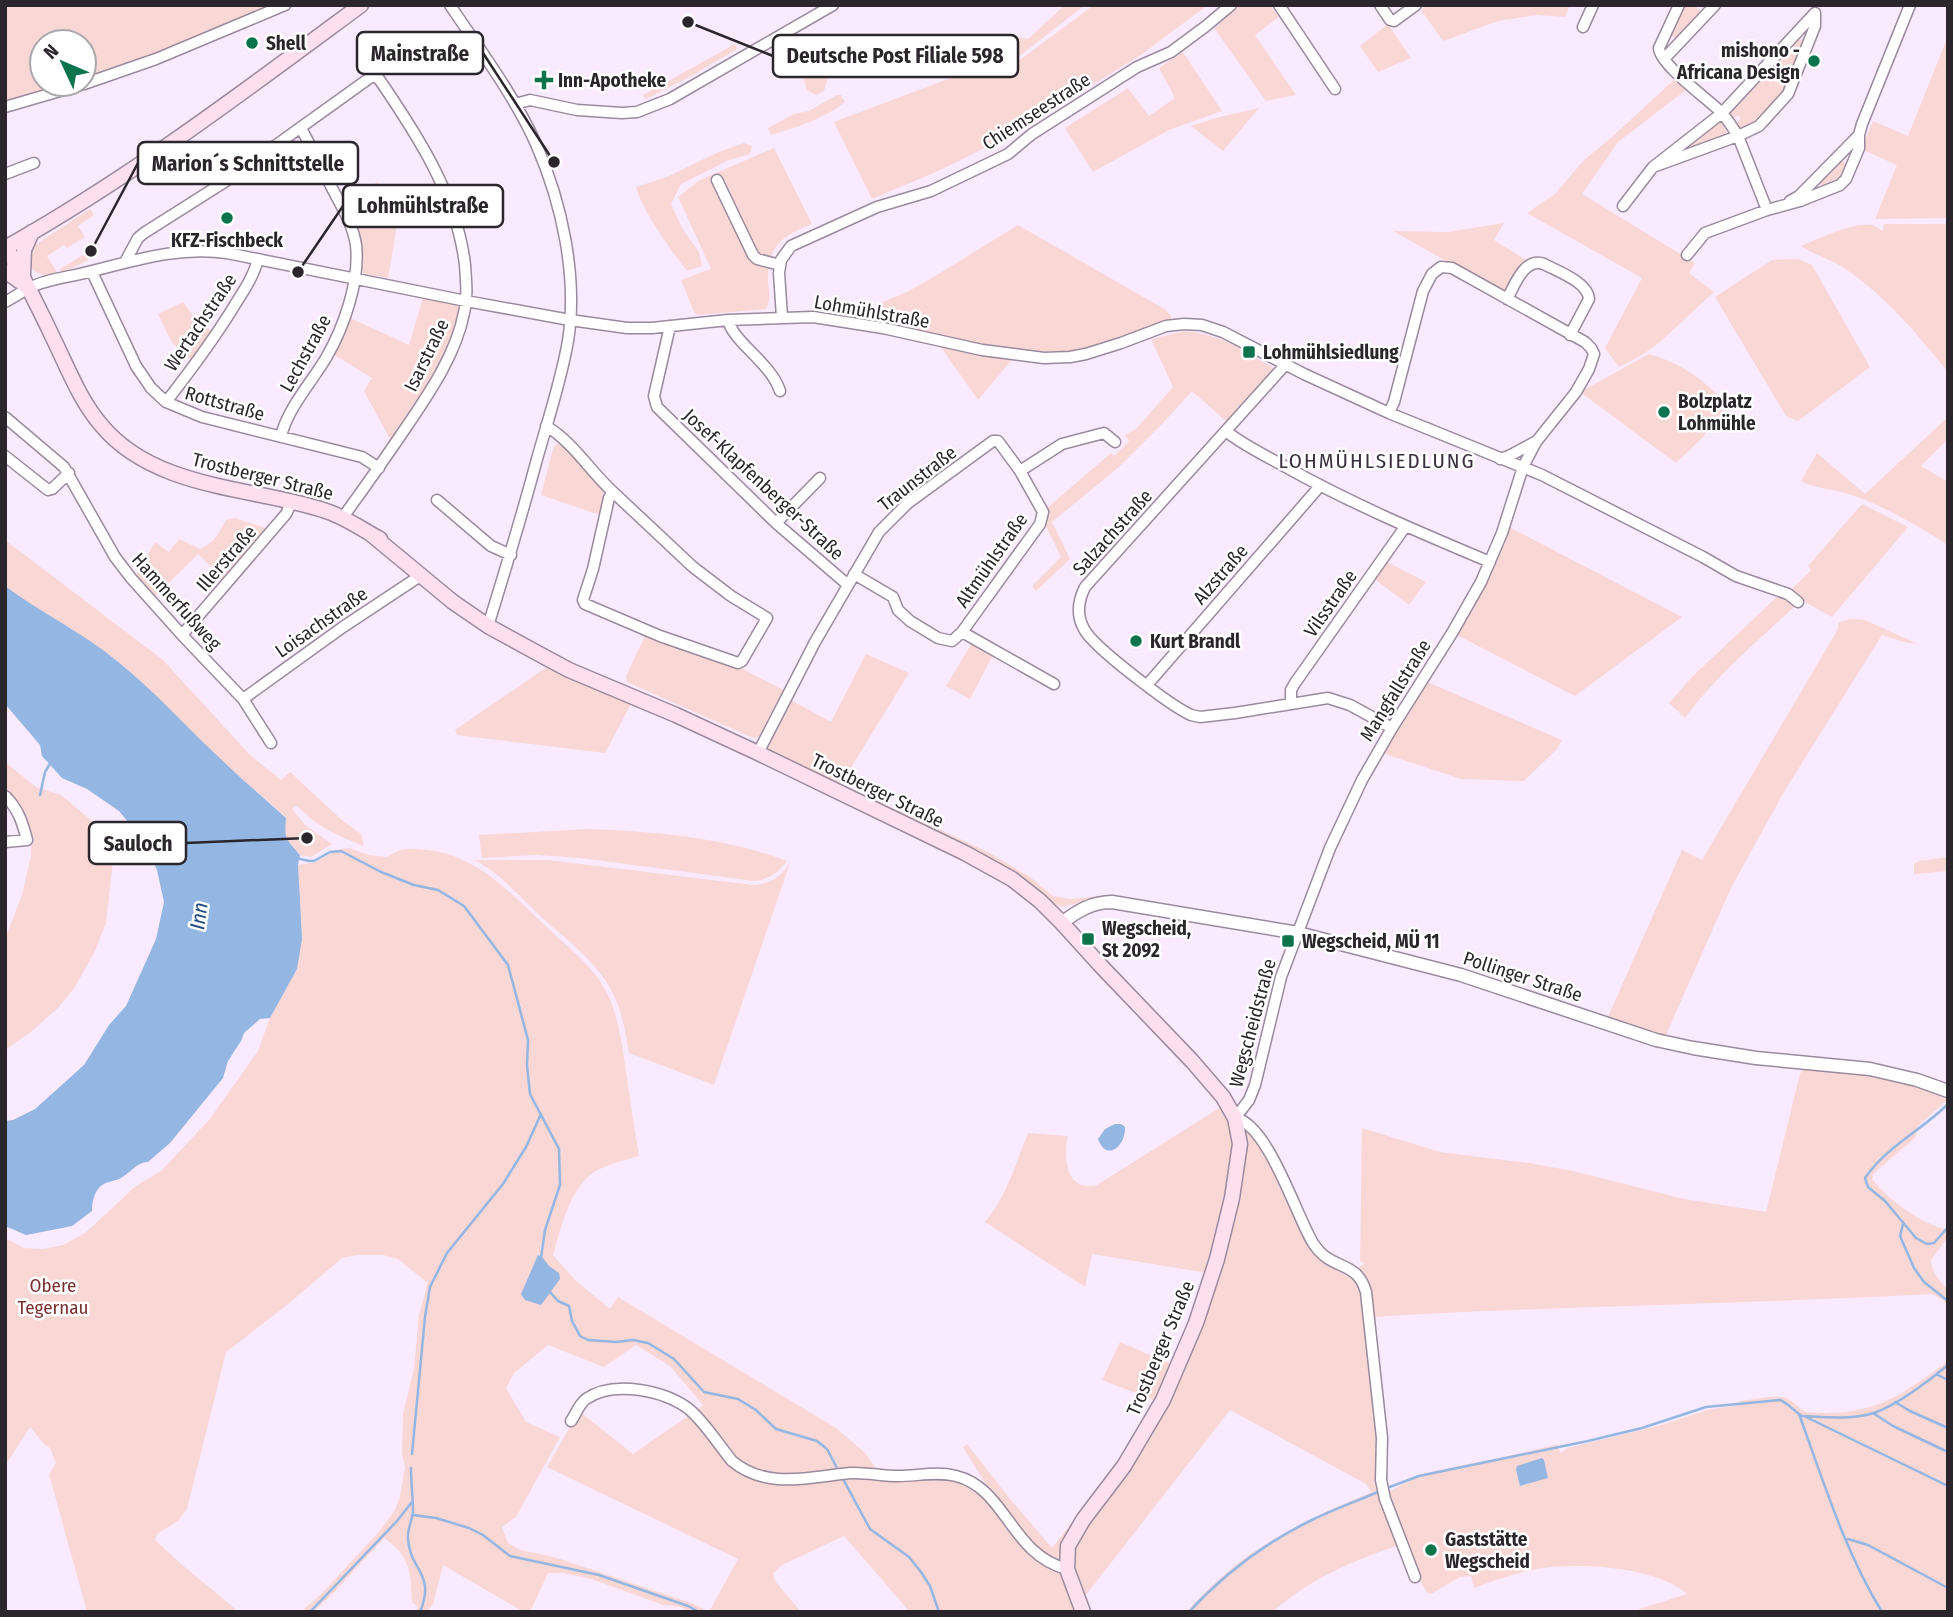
<svg xmlns="http://www.w3.org/2000/svg" width="1953" height="1617" viewBox="0 0 1953 1617" font-family="'Fira Sans Condensed',sans-serif">
	<rect width="100%" height="100%" fill="#faeaff"/>
	<!-- green -->
	<path fill="#f9d7d5" fill-rule="evenodd" d="M7,5H276L134,63L84,80V42H42V84H73L5,103V7Z
		M1065,5H1085L1003,69L994,72L978,54L966,49C945,58 919,79 897,70L901,58L921,57L942,48L965,35L979,39L996,61L1011,49L1012,39L1019,37L1028,39Z
		M1094,5H1208L1142,54L1018,132L936,172L872,199L834,122L967,72L998,76Z
		M1241,5H1270L1279,17L1255,35L1296,95L1266,101L1214,28Z
		M1427,5H1570L1565,17L1537,15L1498,21L1443,41L1421,10Z
		M1684,5H1695L1701,12L1700,15L1676,39L1671,35L1672,32Z
		M1388,24L1411,58L1378,72L1360,46Z
		M1948,36V218L1875,219L1897,165L1861,149L1873,121L1908,136Z
		M1797,38H1799L1804,42L1785,94L1757,123L1741,129L1736,125L1741,118L1738,115L1732,120L1727,111Z
		M735,44L737,49L693,75L646,99L643,95Z
		M1183,52L1222,111L1169,130L1093,172L1065,128L1128,88L1149,116L1175,98L1159,68Z
		M821,64L829,75L824,91L816,95L807,90L801,71L813,74L816,67Z
		M1675,79L1686,90L1618,142L1582,194L1695,263L1689,273L1714,292L1660,342L1642,355L1619,367L1605,348L1642,278L1527,213L1555,194L1584,160L1612,137Z
		M837,95H841L845,102C824,119 797,127 771,135L768,128L794,114L809,111Z
		M1259,108L1223,151L1191,126L1216,118Z
		M1720,120L1728,135L1666,159Z
		M744,143L752,146L750,154L729,160L681,184L671,204L682,228L699,252L702,266L687,271C671,250 643,212 636,187L667,177L714,154Z
		M774,148L812,224C782,236 767,246 768,281C769,291 771,301 766,309L697,315L694,312L681,280L711,269L678,197L700,180Z
		M1843,161L1847,166L1842,179L1821,187L1820,182L1838,162Z
		M378,182L398,220L388,278L361,273L342,199Z
		M90,209L94,215L78,226L85,237L67,248L64,245L47,256L58,274C36,278 25,271 32,247Z
		M1504,223L1494,240L1526,260L1509,289L1501,292L1393,231L1449,232Z
		M1884,224H1948V372C1916,333 1886,296 1844,268C1831,259 1814,255 1801,246C1818,239 1854,221 1873,225C1875,226 1881,230 1883,231Z
		M1018,225L1166,310L1171,316V321L1159,323L1082,351L1051,355L1012,352L855,318L856,313L907,292L937,275Z
		M86,253L89,260L62,273L60,269Z
		M1798,259L1812,265L1870,367L1798,421L1786,416L1715,297L1772,260Z
		M423,298L458,304L461,308C450,358 420,399 391,441L364,391L372,378L333,354L350,318L409,345Z
		M183,302L195,318L213,332L192,361L172,343L158,314Z
		M1186,331C1224,336 1241,349 1272,367L1274,370L1229,424L1192,391L1164,422L1119,467L1052,522L1070,559L1036,591L1032,586L1061,557L1045,524L1048,516L1047,508L1111,453L1114,456L1129,441L1125,435L1136,429L1173,387L1151,339Z
		M938,343L1011,358L1010,362L978,400Z
		M1649,354C1681,363 1705,380 1727,405L1703,437L1676,463L1580,392Z
		M1948,417V439L1921,466L1948,482V545C1922,528 1878,503 1849,494C1833,489 1816,489 1801,481L1817,453L1865,494Z
		M557,443L564,447L602,489L604,495L600,515L541,495L553,449Z
		M1862,504L1908,527L1832,617L1798,598L1792,592V589L1811,570L1808,566Z
		M235,518L268,529L225,580L198,554L154,598L135,577L155,542L169,552L179,539L200,549C215,542 219,533 226,520Z
		M1509,527L1682,617L1575,696L1455,634Z
		M5,540L163,660L250,755L281,780L290,772L343,821L361,834L364,846C334,834 319,828 296,805L292,809L305,825L332,844L311,857L300,855L287,840L284,832L286,817L225,764L116,660L84,637L31,605L5,586Z
		M1385,561L1426,582L1409,605L1373,578Z
		M1781,593L1796,605C1758,641 1716,675 1685,718L1669,703L1693,676Z
		M1850,619L1865,620L1918,644L1903,642L1882,635L1785,790L1731,888L1665,1037L1607,1019L1682,850L1702,860L1838,629V623Z
		M645,636L739,669H743L785,691L762,734L756,738L751,737L627,682L626,676Z
		M972,643L993,655L970,699L946,686Z
		M866,654L909,673L841,784L988,852L1030,877L1053,896L1070,899L1102,896L1115,898L1094,899L1062,907L1055,904L1022,878L981,854L767,752L766,748L789,699L831,722Z
		M547,667L632,702L605,753L457,735L455,730Z
		M1425,681L1562,740L1557,749L1524,781L1461,779L1382,753Z
		M5,762L36,787L61,795L92,821L103,837L113,861L106,923L95,951L75,987L58,1008L32,1031L5,1050V939L22,895L31,856V839L13,798L5,791Z
		M589,829C656,832 723,837 787,861C777,873 770,879 754,881L581,858L537,855L482,858L479,835Z
		M349,848L369,855L387,857C403,847 409,848 427,850C479,855 514,897 550,930C570,949 595,968 607,993C619,1017 622,1045 626,1071C630,1099 634,1127 639,1156C625,1160 608,1164 596,1171C570,1186 561,1228 553,1255L575,1280L610,1309L618,1297L836,1428L864,1452L879,1472L953,1477L993,1496L963,1447L967,1444L1011,1500L1052,1548L1070,1525L1082,1512L1061,1558L1057,1561L1059,1572L1065,1578L1076,1612H910L844,1536L782,1565L773,1574L775,1581L801,1612H689L681,1607L663,1605L591,1579L563,1573H548L530,1612H524L443,1565L433,1604L426,1612H416L418,1607L412,1602C411,1573 410,1555 384,1538L337,1589L313,1612H301L322,1593L378,1533L395,1510L400,1497L405,1467L402,1453L403,1414L414,1369L419,1314L428,1283L398,1259L383,1255H357L342,1258L287,1305L226,1352L187,1509L178,1521L157,1534L155,1540L181,1564L239,1612H87L49,1474L56,1463L50,1448L44,1444L30,1427L5,1466V1238L24,1248L43,1249L63,1245L85,1233L136,1186L161,1171L209,1120L258,1051L270,1018L297,969L298,865L316,862L336,850ZM548,1345L604,1367L636,1345L670,1366L703,1405L695,1412L744,1467L691,1414L633,1454L579,1411L547,1467L738,1559L709,1612L694,1604L554,1557L520,1550L508,1543L502,1527L516,1517L560,1437L526,1422L506,1388L514,1373Z
		M1948,857V871L1914,874V864L1919,861Z
		M474,860H548L753,885C771,884 780,877 790,863L714,1085L629,1053C625,1029 621,1006 609,986C592,958 564,937 540,916C520,897 499,872 474,860Z
		M1805,1066L1895,1077L1948,1095V1099L1918,1126L1915,1138L1874,1173L1872,1179C1891,1202 1918,1222 1948,1230V1237L1931,1260C1931,1271 1940,1282 1948,1290V1307L1943,1300L1932,1294C1745,1304 1559,1306 1372,1317L1357,1269L1365,1263L1360,1261L1362,1128L1440,1152L1529,1163L1573,1171L1684,1199L1766,1212L1800,1074Z
		M1224,1105L1235,1136L1231,1181L1208,1273L1092,1254L1085,1287L985,1222C1006,1198 1016,1163 1028,1133L1068,1136C1063,1158 1066,1193 1097,1185Z
		M1245,1128L1257,1137L1314,1249L1360,1281L1379,1444L1399,1545C1350,1562 1312,1578 1272,1612H1186C1242,1550 1297,1523 1372,1492L1366,1484L1230,1410L1082,1600L1077,1588L1072,1552L1195,1337L1242,1132Z
		M1120,1342L1173,1365L1156,1401L1102,1380Z
		M1948,1361V1612H1630L1687,1594C1656,1566 1576,1562 1536,1569C1515,1573 1493,1581 1474,1588L1471,1576L1460,1577L1431,1594L1427,1593L1419,1578L1386,1493L1424,1473L1504,1457L1558,1444L1560,1453L1568,1448L1665,1424L1711,1409L1741,1405L1739,1401C1751,1400 1775,1394 1786,1398C1794,1401 1798,1408 1805,1412C1870,1418 1898,1398 1948,1361Z"/>
	<!-- water -->
	<path fill="#94b6e2" d="M5,586C41,613 82,632 117,661C156,692 189,730 226,764C245,782 266,800 286,818C284,840 286,838 300,855L298,865L302,939L297,969L270,1018L260,1019L244,1033L241,1041L228,1061L223,1078L170,1143L148,1162C136,1162 130,1174 119,1179C111,1182 103,1182 98,1189C93,1196 92,1204 92,1211L72,1226L47,1231L26,1235L5,1226V1121L13,1120L35,1109L84,1065L109,1025L126,1006L156,939L164,902L157,870L144,841L119,811L87,789L62,778L42,756L40,745L5,704Z
		M1115,1124H1121L1125,1127C1126,1145 1107,1163 1098,1139L1105,1129Z
		M538,1255L543,1258L549,1266L559,1273L560,1279L541,1305L525,1300L521,1294Z
		M1542,1458L1544,1460L1548,1478L1520,1486L1516,1469L1517,1466Z"/>
	<g fill="none" stroke-linecap="round" stroke-linejoin="round">
		<!-- stream -->
		<path stroke="#94b6e2" stroke-width="2.5" d="M40,795L45,772L51,762
			M296,858L309,861H314L330,852L341,851L381,872L414,885L438,890L464,906L508,965L528,1040L527,1065L530,1094L559,1149L560,1185L545,1230L541,1258
			M1948,1104C1922,1130 1886,1147 1865,1178L1868,1187L1885,1201L1916,1238L1927,1244L1934,1243L1948,1227
			M1903,1224L1900,1236L1914,1268L1924,1282L1948,1301
			M550,1292L558,1301L569,1306L572,1321L580,1336L588,1340L616,1342L633,1340L648,1343L674,1359L704,1392L738,1399L756,1410L776,1429L817,1441L827,1449L838,1470
			M1938,1375L1948,1380
			M1895,1402L1910,1411L1948,1428
			M1873,1413L1893,1426L1948,1452
			M1799,1414C1823,1480 1845,1552 1882,1612
			M1806,1417L1948,1486
			M412,1454L425,1317L430,1287L447,1253L503,1184L526,1147L541,1114
			M411,1468C411,1483 413,1497 413,1512C412,1521 407,1529 408,1539C410,1571 436,1573 420,1612
			M843,1479L870,1529L909,1557L921,1572L930,1586L939,1612
			M1387,1488L1419,1476L1588,1441L1642,1428L1706,1407L1780,1400C1789,1404 1794,1411 1802,1416C1825,1417 1852,1420 1874,1413C1897,1405 1929,1381 1948,1365
			M413,1515L436,1518L469,1528L483,1535L510,1556L599,1575L688,1606L699,1612
			M1848,1539L1868,1545L1948,1588
			M310,1612L397,1521L412,1502
			M1189,1612C1224,1574 1268,1541 1314,1519C1335,1509 1357,1501 1378,1492"/>
		<defs>
			<path id="minor" d="M450,5C480,50 514,95 536,144C562,203 578,277 568,341C561,381 548,420 537,459C522,515 505,571 488,626
				M1279,5L1335,89
				M1380,5L1390,20L1394,21L1416,5
				M1679,5L1659,48C1660,65 1708,99 1722,113C1728,120 1733,128 1738,136L1767,210
				M1583,27L1593,5
				M1664,59L1715,5
				M84,84L156,59L285,5
				M515,104L530,100L577,110L622,113L637,112L670,99L833,5
				M5,107L84,84
				M5,174L34,163
				M717,180L753,255L757,259L780,265
				M1790,201L1799,196L1859,135
				M1623,206L1653,167L1722,113L1815,13V26L1788,94L1759,126L1738,136L1653,167
				M1687,255L1705,233L1767,210L1800,201L1840,185L1846,179L1859,148V135L1862,124L1910,5
				M125,262L138,238L144,233L226,181L371,77H376L379,79C418,136 457,196 465,265C466,281 468,297 464,313C456,354 430,392 407,426C386,457 365,487 343,517
				M92,272L136,366L151,388L166,402L202,417L362,457L379,468
				M1507,299C1515,285 1524,257 1544,264C1557,271 1588,282 1589,299L1570,335
				M5,302C13,298 21,292 29,288C48,278 72,277 92,271C137,260 180,246 227,253L466,301L570,320L627,328H652L728,320L813,317L883,328L982,350L1044,358L1070,357L1086,354L1121,343L1166,326L1184,324L1202,325L1223,332L1304,374L1389,413L1542,475L1703,557L1736,576L1788,594L1798,602
				M782,317L779,273L781,260L791,246L877,207L931,191L1008,154L1032,134L1137,67L1171,52L1206,26L1231,5
				M728,320C733,342 771,363 780,391
				M670,326L654,396L657,407L776,523L848,585
				M1286,364L1085,587C1078,601 1076,615 1084,629C1093,647 1171,706 1191,715L1200,717L1235,713L1328,698L1350,705L1392,728
				M166,402C191,370 215,338 236,303C245,289 254,275 258,259
				M1389,413L1394,402L1423,291L1432,274L1441,267L1452,268L1585,342L1591,348L1594,354L1589,369L1576,392L1536,442L1523,467L1502,533L1481,582L1452,633L1392,728L1362,780L1330,848L1281,977L1255,1085L1249,1100L1235,1118C1268,1124 1296,1215 1313,1243C1331,1272 1357,1259 1366,1292L1382,1438L1381,1480L1385,1499L1415,1577
				M5,417L64,467L115,557L131,578L182,635L243,699L271,743
				M546,426C573,442 590,471 613,492L609,498L593,569L583,600L585,604L660,636L738,663L742,661L767,618L731,596L693,567L613,492
				M1227,432C1245,446 1266,456 1286,467C1352,504 1421,533 1490,562
				M281,436C288,408 311,383 326,358C344,327 360,281 356,245C353,225 342,207 333,190C323,170 312,149 301,128
				M5,456L48,490L52,489L69,473
				M1500,459L1509,456L1535,442
				M1020,471L1062,444L1104,433L1115,442
				M437,500L491,546L511,555
				M776,523L820,478
				M962,632L1054,684
				M182,635L286,514L292,501
				M1147,685L1320,486
				M243,699L343,627L420,576
				M1291,702V690L1295,683L1405,527
				M758,753L815,642L879,532L908,503L993,441H998L1020,471L1043,512L1040,524L962,632L952,641L938,638L910,621L898,610L893,597L854,574
				M5,796C18,808 23,824 27,840L5,842
				M571,1421C576,1414 579,1404 586,1399C613,1380 666,1390 690,1410C706,1424 718,1444 732,1461C767,1490 809,1477 850,1473C866,1472 882,1476 898,1476C917,1476 937,1471 956,1476C1006,1488 1011,1555 1067,1569"/>
			<path id="tertiary" d="M1062,923C1077,911 1092,902 1112,902L1298,933L1461,975L1656,1040L1693,1048L1756,1058L1870,1069L1917,1080L1948,1091"/>
			<path id="secondary" d="M6,247C24,278 40,310 55,342C69,371 81,402 102,426C155,489 251,487 323,510C344,516 361,529 380,539
				M5,248C130,178 246,90 361,5
				M5,271L25,285
				M23,275L24,250L32,232
				M372,535L453,602L488,626L541,655L569,670L676,715L758,753L965,853L1012,879L1040,901L1062,923L1101,966L1192,1061L1223,1097L1235,1118L1240,1144L1232,1198L1217,1259L1196,1323L1163,1400L1124,1466L1083,1520L1068,1546L1067,1569L1083,1612"/>
		</defs>
		<!-- minor casing -->
		<use href="#minor" stroke="#998a9d" stroke-width="13"/>
		<!-- tertiary casing -->
		<use href="#tertiary" stroke="#998a9d" stroke-width="15"/>
		<!-- secondary casing -->
		<use href="#secondary" stroke="#998a9d" stroke-width="17"/>
		<!-- minor -->
		<use href="#minor" stroke="#fff" stroke-width="10"/>
		<!-- tertiary -->
		<use href="#tertiary" stroke="#fff" stroke-width="12"/>
		<!-- secondary -->
		<use href="#secondary" stroke="#fedfee" stroke-width="14"/>
	</g>
	<!-- markers -->
	<g fill="#0c744d" stroke="#fff" stroke-width="2.5">
		<circle cx="252" cy="43" r="7"/>
		<circle cx="1814" cy="61" r="7"/>
		<path d="M540.5 69.5h7v7h7v7h-7v7h-7v-7h-7v-7h7z"/>
		<circle cx="227" cy="218" r="7"/>
		<rect x="1242" y="345" width="14" height="14" rx="3.5"/>
		<circle cx="1664" cy="412" r="7"/>
		<circle cx="1136" cy="641" r="7"/>
		<rect x="1081" y="932" width="14" height="14" rx="3.5"/>
		<rect x="1281" y="934" width="14" height="14" rx="3.5"/>
		<circle cx="1431" cy="1550" r="7"/>
	</g>
	<g text-anchor="middle" stroke-width="5" stroke-linejoin="round" paint-order="stroke">
		<!-- poi labels -->
		<g font-size="19" font-weight="bold" fill="#2b252c" stroke="#fff" text-anchor="start">
			<text x="266" y="50">Shell</text>
			<text x="1800" y="57" text-anchor="end">mishono -<tspan x="1800" dy="22">Africana Design</tspan></text>
			<text x="558" y="87">Inn-Apotheke</text>
			<text x="227" y="247" text-anchor="middle">KFZ-Fischbeck</text>
			<text x="1263" y="359">Lohmühlsiedlung</text>
			<text x="1678" y="408">Bolzplatz<tspan x="1678" dy="22">Lohmühle</tspan></text>
			<text x="1150" y="648">Kurt Brandl</text>
			<text x="1102" y="935">Wegscheid,<tspan x="1102" dy="22">St 2092</tspan></text>
			<text x="1302" y="948">Wegscheid, MÜ 11</text>
			<text x="1445" y="1546">Gaststätte<tspan x="1445" dy="22">Wegscheid</tspan></text>
		</g>
		<!-- street labels -->
		<g font-size="19" fill="#2b252c" stroke="#fff">
			<text transform="translate(1036 111) rotate(-33)" y="7">Chiemseestraße</text>
			<text transform="translate(872 311) rotate(10)" y="7">Lohmühlstraße</text>
			<text transform="translate(200 322) rotate(-56)" y="7">Wertachstraße</text>
			<text transform="translate(305 353) rotate(-61)" y="7">Lechstraße</text>
			<text transform="translate(426 355) rotate(-64)" y="7">Isarstraße</text>
			<text transform="translate(225 403) rotate(16)" y="7">Rottstraße</text>
			<text transform="translate(263 476) rotate(14)" y="7">Trostberger Straße</text>
			<text transform="translate(917 478) rotate(-38)" y="7">Traunstraße</text>
			<text transform="translate(764 484) rotate(43)" y="7">Josef-Klapfenberger-Straße</text>
			<text transform="translate(1112 532) rotate(-48)" y="7">Salzachstraße</text>
			<text transform="translate(226 558) rotate(-49)" y="7">Illerstraße</text>
			<text transform="translate(991 560) rotate(-55)" y="7">Altmühlstraße</text>
			<text transform="translate(1220 574) rotate(-49)" y="7">Alzstraße</text>
			<text transform="translate(177 601) rotate(48)" y="7">Hammerfußweg</text>
			<text transform="translate(1330 603) rotate(-55)" y="7">Vilsstraße</text>
			<text transform="translate(321 622) rotate(-35)" y="7">Loisachstraße</text>
			<text transform="translate(1395 690) rotate(-58)" y="7">Mangfallstraße</text>
			<text transform="translate(878 790) rotate(26)" y="7">Trostberger Straße</text>
			<text transform="translate(1523 976) rotate(18)" y="7">Pollinger Straße</text>
			<text transform="translate(1252 1023) rotate(-75)" y="7">Wegscheidstraße</text>
			<text transform="translate(1160 1348) rotate(-67)" y="7">Trostberger Straße</text>
		</g>
		<!-- park labels -->
		<g font-size="19" fill="#7b3132" stroke="#fff">
			<text x="53" y="1292">Obere<tspan x="53" dy="22">Tegernau</tspan></text>
		</g>
		<!-- neighbourhood labels -->
		<g font-size="21" letter-spacing="2" fill="#3b2f3f" stroke="#fff">
			<text x="1377" y="468">LOHMÜHLSIEDLUNG</text>
		</g>
		<!-- water labels -->
		<g font-size="21" font-style="italic" fill="#204d83" stroke="#fff">
			<text transform="translate(199 916) rotate(-82)" y="7">Inn</text>
		</g>
	</g>
	<!-- callouts -->
	<path fill="none" stroke="#2b252c" stroke-width="2.5" d="M554 162L483 53M688 22L773 56M91 251L138 163M298 272L343 206M307 838L186 843"/>
	<g fill="#2b252c" stroke="#fff" stroke-width="2.5">
		<circle cx="554" cy="162" r="7"/>
		<circle cx="688" cy="22" r="7"/>
		<circle cx="91" cy="251" r="7"/>
		<circle cx="298" cy="272" r="7"/>
		<circle cx="307" cy="838" r="7"/>
	</g>
	<g fill="#fff" stroke="#2b252c" stroke-width="2.5">
		<rect x="357" y="32" width="126" height="42" rx="7"/>
		<rect x="773" y="35" width="245" height="42" rx="7"/>
		<rect x="138" y="142" width="220" height="42" rx="7"/>
		<rect x="343" y="185" width="160" height="42" rx="7"/>
		<rect x="89" y="822" width="97" height="42" rx="7"/>
	</g>
	<g font-size="21" text-anchor="middle" font-weight="bold" fill="#2b252c">
		<text x="420" y="61">Mainstraße</text>
		<text x="895" y="63">Deutsche Post Filiale 598</text>
		<text x="248" y="171">Marion´s Schnittstelle</text>
		<text x="423" y="213">Lohmühlstraße</text>
		<text x="138" y="851">Sauloch</text>
	</g>
	<!-- border -->
	<rect width="1953" height="1617" fill="none" stroke="#2b252c" stroke-width="14"/>
	<!-- north arrow -->
	<g transform="translate(63 63) rotate(314)"><circle r="33" fill="#ffffff" stroke="#aaa8ab" stroke-width="2"/>
	<path d="M0-5L12 26L0 18L-12 26Z" fill="#0c744d"/>
	<text y="-10" font-size="19" font-weight="bold" text-anchor="middle" fill="#2b252c">N</text>
	</g>
</svg>
